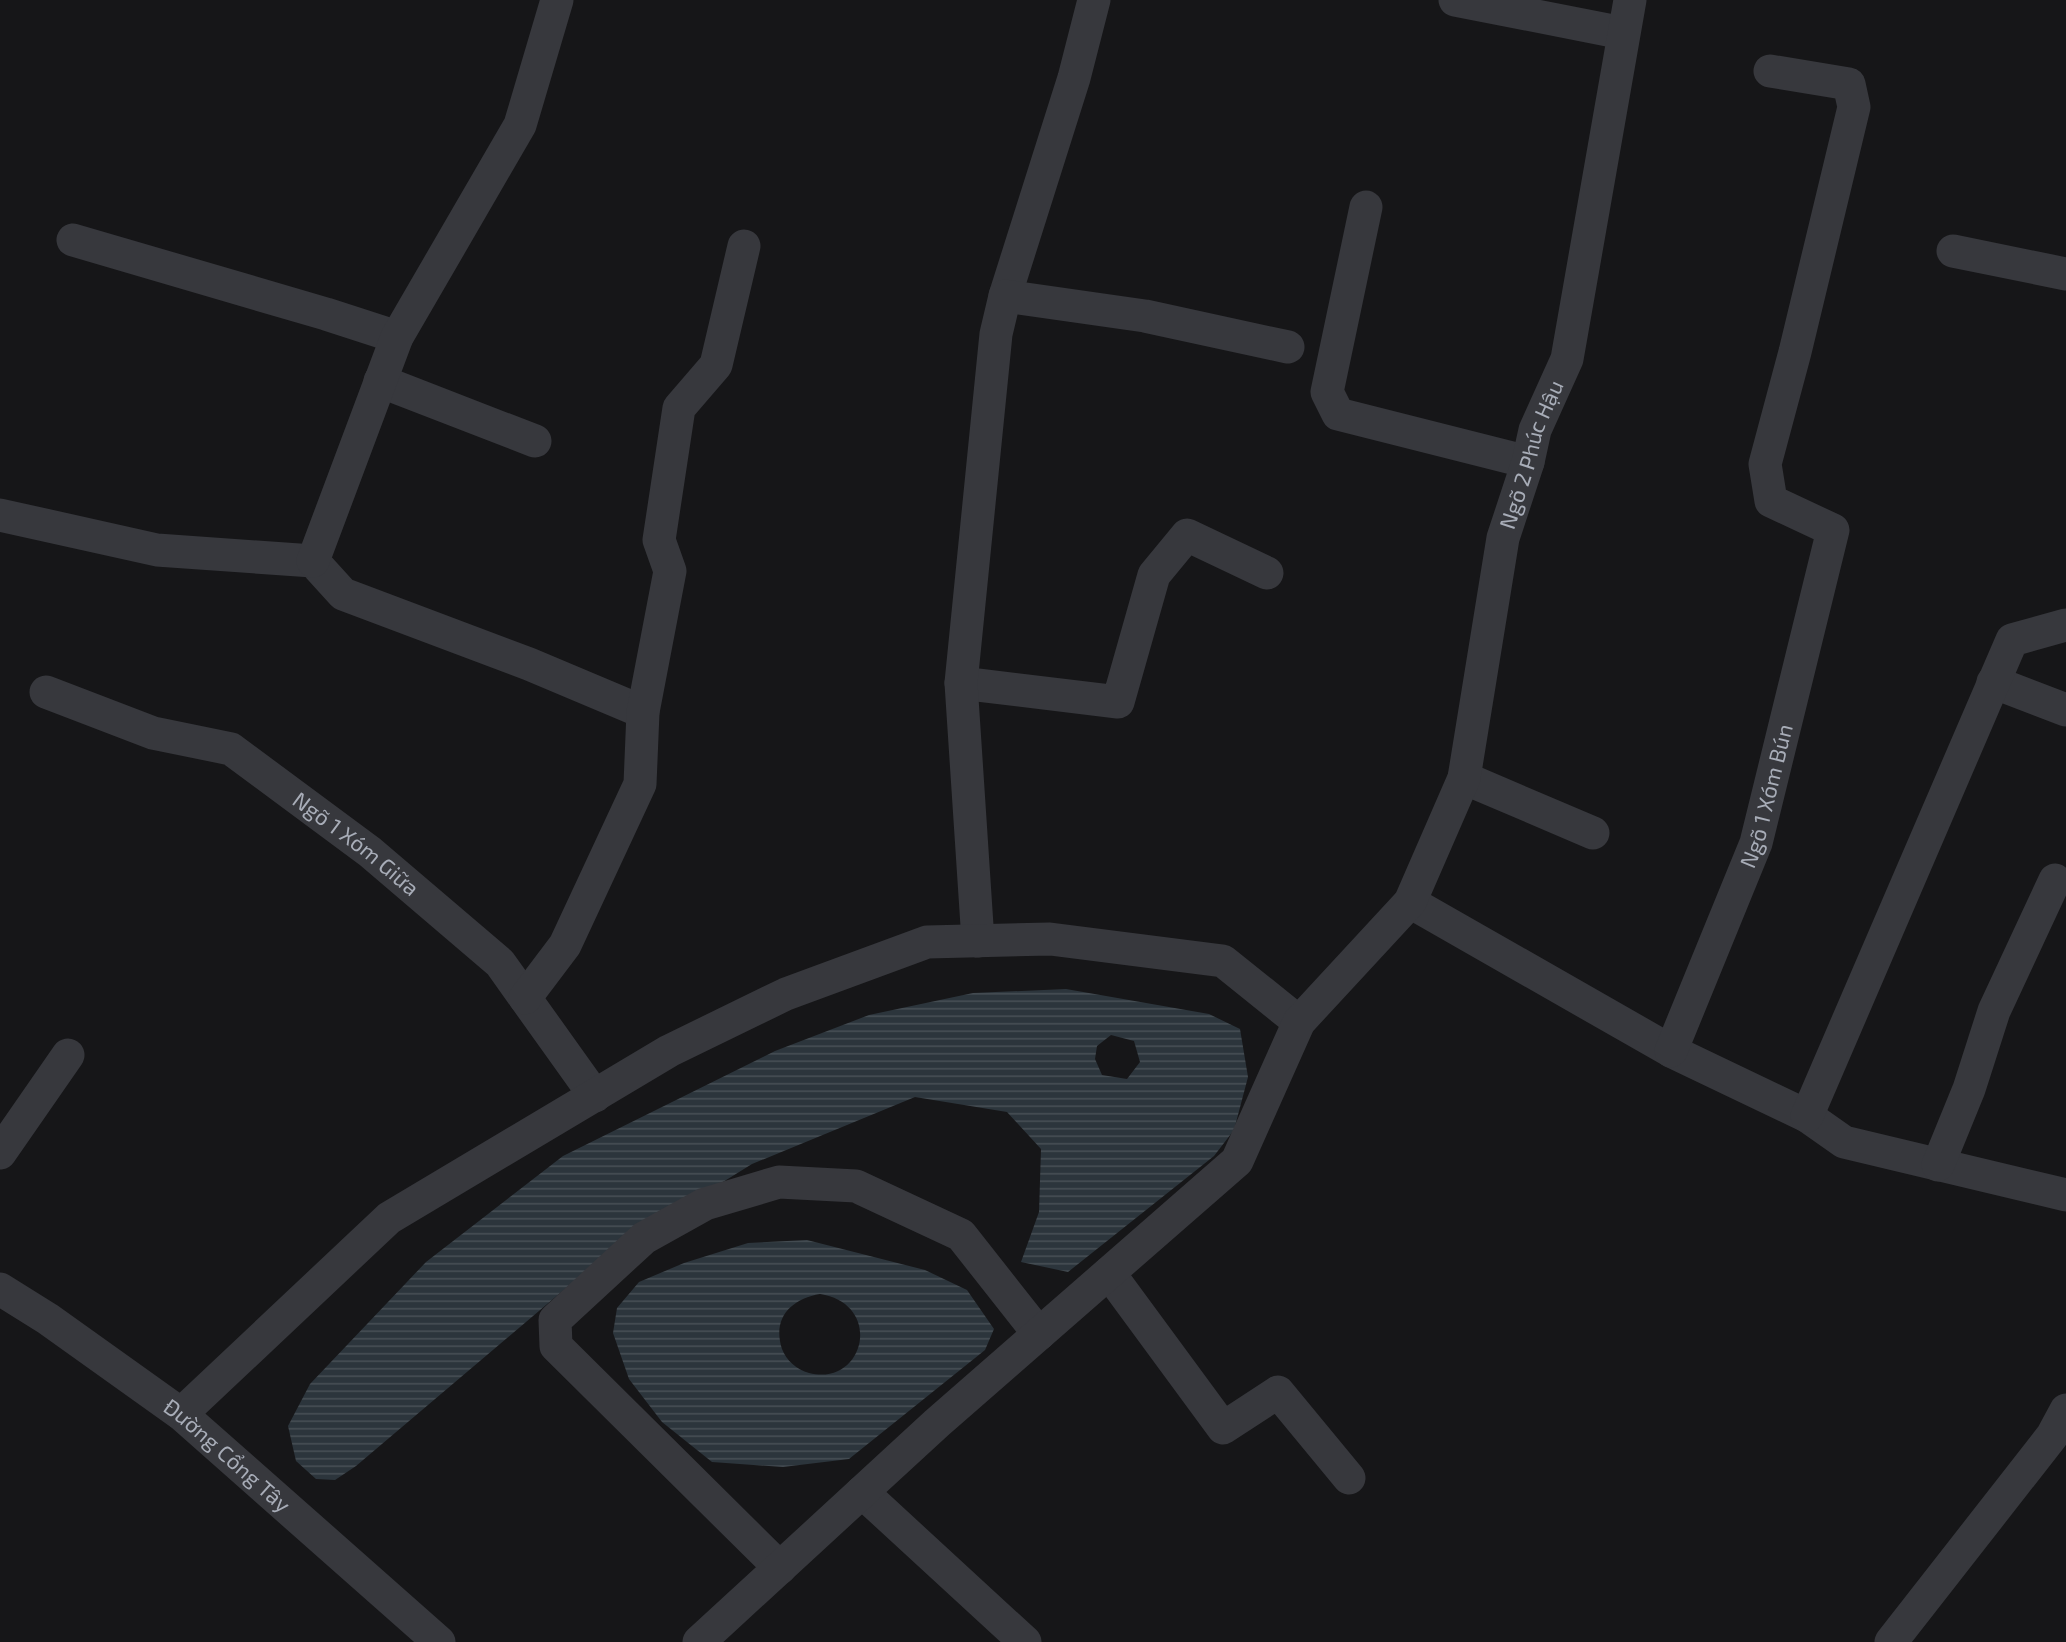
<svg xmlns="http://www.w3.org/2000/svg" width="2066" height="1642" viewBox="0 0 2066 1642" font-family="'Exo 2',sans-serif">
	<defs>
		<pattern id="water-rules" width="6" height="5" patternUnits="userSpaceOnUse" patternTransform="scale(1.5)"><rect width="6" height="5" fill="#2c353c"/><path d="M0 2.5h6" fill="none" stroke="#485056"/></pattern>
	</defs>
	<rect width="100%" height="100%" fill="#161618"/>
	<!-- water -->
	<path fill="url(#water-rules)" fill-rule="evenodd" d="M1066,989L1209,1014L1240,1029L1248,1077L1234,1130L1214,1156L1068,1272L1021,1262L1039,1212L1041,1149L1007,1112L915,1097L752,1164L605,1255L356,1466L335,1480L316,1479L296,1461L288,1426L310,1384L426,1262L563,1156L775,1051L869,1015L973,993ZM1111,1035L1134,1041L1140,1062L1127,1079L1102,1075L1095,1059L1097,1046Z
		M807,1240L925,1270L967,1290L994,1329L985,1350L849,1459L783,1467L712,1462L662,1422L629,1379L613,1333L617,1308L639,1282L684,1263L748,1243ZM820,1294C884,1304 865,1387 809,1373C797,1370 786,1360 782,1349C772,1318 791,1299 820,1294Z"/>
	<g fill="none" stroke-linecap="round" stroke-linejoin="round">
		<!-- minor -->
		<g stroke="#37383d" stroke-width="33">
			<path d="M1455,0L1623,33"/>
			<path d="M1366,207L1327,392L1338,414L1528,462"/>
			<path d="M73,240L326,314L397,337"/>
			<path d="M1953,251L2066,274"/>
			<path d="M1005,296L1074,78L1094,0"/>
			<path d="M380,381L535,441"/>
			<path d="M0,515L157,550L313,561L343,594L529,664L643,712"/>
			<path d="M313,561L397,337L520,125L557,0"/>
			<path d="M1993,682L2066,710"/>
			<path d="M961,683L1118,702L1154,575L1187,535L1267,573"/>
			<path id="s1" d="M46,692L153,733L231,749L370,852L500,963L595,1096"/>
			<path d="M1464,778L1593,833"/>
			<path d="M1410,902L1671,1051L1807,1116L1844,1142L2066,1195"/>
			<path d="M978,941L961,683L996,334L1005,296L1145,316L1288,347"/>
			<path d="M525,998L565,945L640,784L643,712L670,571L659,540L679,408L716,365L744,246"/>
			<path id="s2" d="M1671,1051L1756,843L1833,530L1771,501L1765,464L1795,352L1854,107L1849,84L1770,71"/>
			<path d="M1807,1116L2012,640L2066,625"/>
			<path d="M0,1153L68,1055"/>
			<path d="M1938,1165L1969,1089L1994,1011L2055,880"/>
			<path d="M1109,1273L1223,1428L1278,1392L1349,1478"/>
			<path id="s3" d="M0,1289L48,1319L181,1414L439,1642"/>
			<path d="M181,1414L389,1218L669,1051L786,994L927,942L1050,939L1223,961L1299,1022"/>
			<path d="M862,1492L1025,1642"/>
			<path d="M780,1568L556,1346L555,1320L644,1238L705,1204L779,1182L856,1186L961,1235L1039,1334"/>
			<path id="s4" d="M699,1642L937,1423L1237,1161L1299,1022L1410,902L1464,778L1503,538L1528,462L1535,430L1567,359L1630,0"/>
			<path d="M1891,1642L2052,1436L2066,1410"/>
		</g>
	</g>
	<g text-anchor="middle" stroke-width="4.5" stroke-linejoin="round" paint-order="stroke">
		<!-- street labels -->
		<g font-size="22" fill="#a8adb8" stroke="#111113">
			<text dy="8" stroke="none"><textPath href="#s4" startOffset="1504">Ngõ 2 Phúc Hậu</textPath></text>
			<text dy="8" stroke="none"><textPath href="#s2" startOffset="273">Ngõ 1 Xóm Bún</textPath></text>
			<text dy="8" stroke="none"><textPath href="#s1" startOffset="351">Ngõ 1 Xóm Giữa</textPath></text>
			<text dy="8" stroke="none"><textPath href="#s3" startOffset="282">Đường Cổng Tây</textPath></text>
		</g>
	</g>
</svg>
